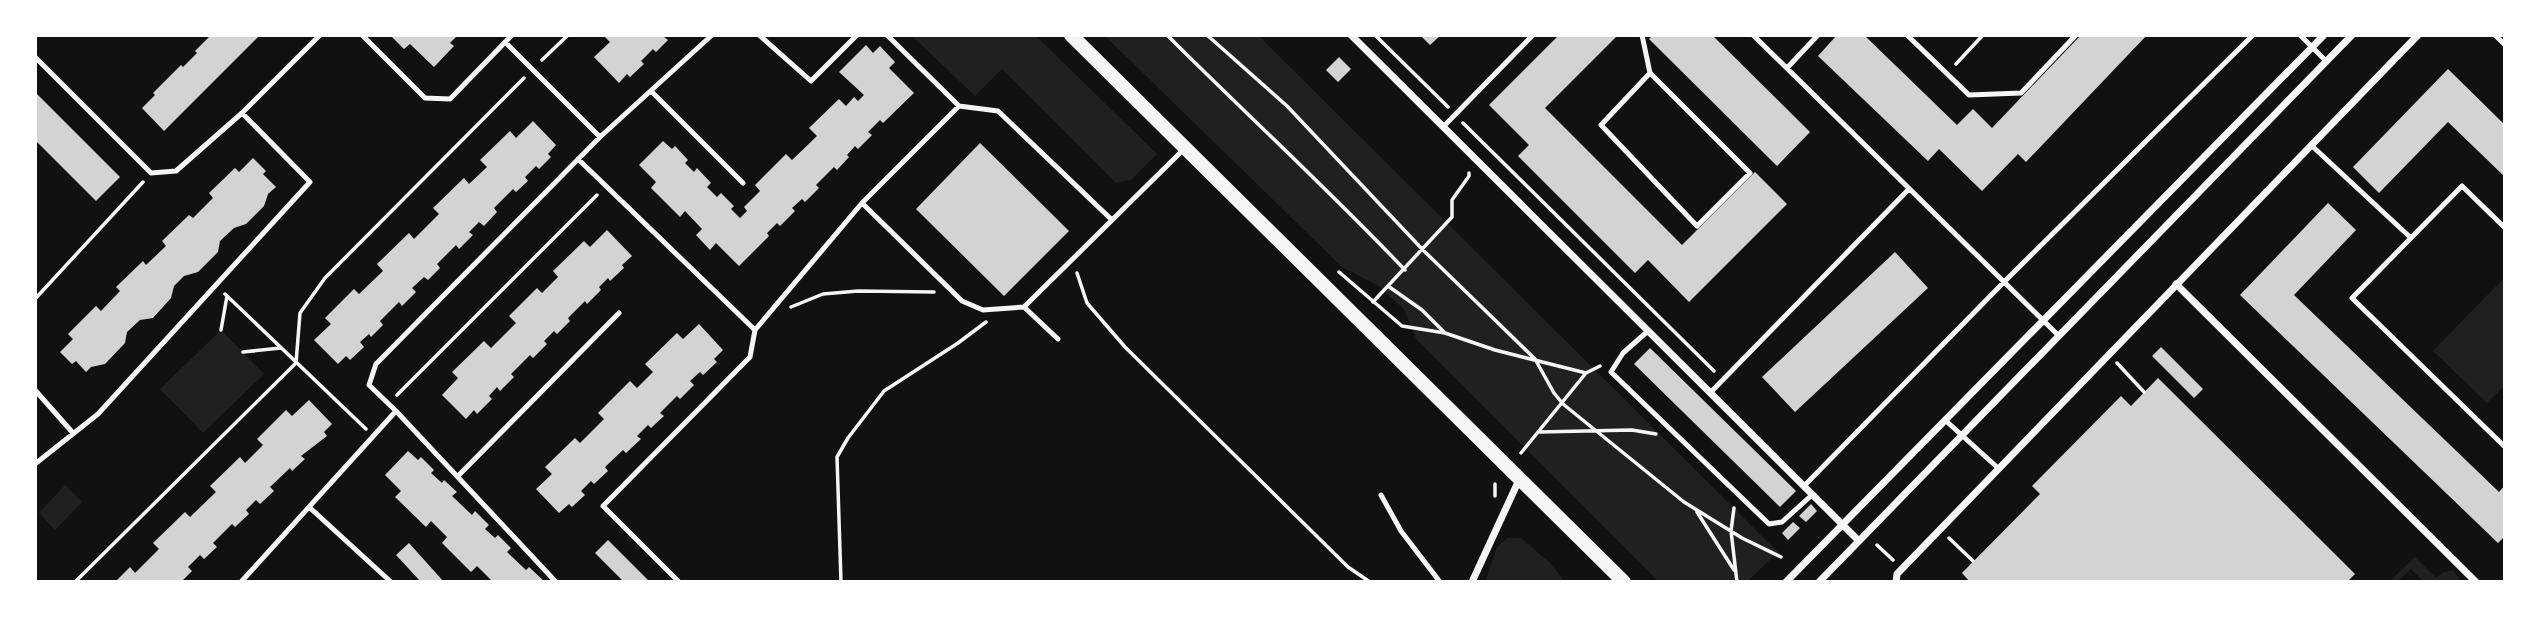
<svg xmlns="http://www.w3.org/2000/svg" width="2540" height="617" viewBox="0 0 2540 617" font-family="'Open Sans',sans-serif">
	<rect width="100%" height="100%" fill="#111"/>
	<!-- green -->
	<path fill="#202020" d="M911,35H1035L1157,154L1131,180L1116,183L1002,69L975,96Z
		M1104,35H1258L1778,552L1747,582H1659L1416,339L1404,309L1377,285L1342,267Z
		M2503,279L2505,385L2487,403L2433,351Z
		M221,330L264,374L203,433L160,389Z
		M65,485L82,502L55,530L39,513Z
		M1507,538H1521L1549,562L1565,582H1485L1497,547Z
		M2415,557L2436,578L2444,572L2453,570L2459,578L2458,582H2424L2411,569L2397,582H2389Z"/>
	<!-- building -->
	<path fill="#d3d3d3" d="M211,35H260L164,131L142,108L155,95L153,93L181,65L183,67L197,53L195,51Z
		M390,35H458L450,43L454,46L434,67L410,44L404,49Z
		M606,35H666L664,37L668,40L656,52L653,49L641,61L644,64L630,77L627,74L619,83L594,57L610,42L604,36Z
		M1420,35H1441L1430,45Z
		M1559,35H1618L1545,108L1682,245L1755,172L1787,204L1689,302L1648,260L1635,273L1518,156L1529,145L1489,105Z
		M1653,35H1712L1810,132L1777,166L1649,39Z
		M1837,35H1864L1957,125L1973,109L1992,128L2081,35H2147L2026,162L2018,154L1982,191L1939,149L1928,161L1818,56Z
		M866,45L873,53L880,46L895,62L889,68L914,93L883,123L880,120L868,132L872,135L858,149L855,146L847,155L849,157L837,170L834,167L816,185L819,188L805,202L802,199L792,208L795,211L780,226L777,223L767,233L769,236L739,266L716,243L710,250L696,235L702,229L685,211L680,217L651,188L656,182L639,165L663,141L672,149L675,146L688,160L685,163L694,172L697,168L711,183L707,187L717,197L721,193L734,206L731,209L740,218L747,211L744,207L760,191L755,185L786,154L792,160L817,136L809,128L839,99L846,106L854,97L858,101L864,95L839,72Z
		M1339,57L1351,69L1338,82L1326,70Z
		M2448,69L2505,125V177L2448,122L2379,193L2353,167Z
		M35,92L120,177L96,201L35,140Z
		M533,121L556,145L548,154L551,157L539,169L536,166L525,177L528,181L516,192L513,189L494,208L497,212L484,226L479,222L469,232L473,235L459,249L456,245L437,264L440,268L428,280L424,277L412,288L416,292L402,306L399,302L380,321L383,325L371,337L369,334L360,342L364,347L350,360L346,356L338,364L314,340L331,324L325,318L354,289L359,294L383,271L377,264L409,233L414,239L439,214L433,208L464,178L469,184L487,167L480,160L510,131L516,138Z
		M980,143L1069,231L1004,296L916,209Z
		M253,158L266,171L263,174L276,187L268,194L264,206L246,224L234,228L220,241L218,252L198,272L184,276L174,286L171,298L153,318L140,320L127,332L125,343L105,364L91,367L86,372L76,361L72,364L60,352L73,339L68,334L96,306L101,311L120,291L116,287L143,261L146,265L166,246L162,241L189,215L193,218L213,198L209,193L235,168L239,172Z
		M2328,203L2356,230L2294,295L2499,492L2505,485V536L2498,543L2240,295Z
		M607,230L632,256L622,265L624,268L610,281L608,278L599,287L601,290L587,304L585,301L568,318L570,321L557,334L554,331L544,341L547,344L533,358L530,355L511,374L514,377L500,391L497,387L489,396L492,399L477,414L474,410L466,419L442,395L458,378L452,372L484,341L491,348L516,323L509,316L537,288L542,293L558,277L553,271L584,241L590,247Z
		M1895,252L1928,288L1795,412L1762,377Z
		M699,324L723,350L714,359L717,362L703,375L700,372L690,381L694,385L680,399L677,396L660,413L664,416L651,428L648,425L637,436L641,439L626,453L623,450L605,467L608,471L594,484L591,481L581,491L585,495L572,507L569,504L559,513L536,489L552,474L545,467L575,438L580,443L604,419L598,413L630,381L637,388L653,372L645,364L677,333L683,339Z
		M2161,347L2203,389L2194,398L2152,356Z
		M1650,348L1796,491L1780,507L1634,364Z
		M2158,378L2355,574L2347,582H1970L1962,573L2040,494L2032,486L2121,396L2131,406Z
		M309,400L332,424L324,432L327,436L301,456L305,459L292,471L290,468L270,487L274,491L260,504L256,500L246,510L249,514L235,527L232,524L213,543L217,547L204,559L200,555L188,567L192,571L181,582H115L130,567L135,573L159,549L153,543L185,512L190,517L216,492L210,486L240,457L245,463L263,445L257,439L286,410L292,416Z
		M408,451L418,460L421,457L434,470L431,473L442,483L444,480L457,492L452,496L472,515L475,511L489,525L485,529L495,538L498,535L511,548L507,552L526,570L529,567L545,582H493L477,566L471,572L442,543L447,537L431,521L426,527L395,497L401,491L385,475Z
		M1811,504L1817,511L1806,522L1799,516Z
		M1793,522L1800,528L1788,540L1782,533Z
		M608,540L649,581L648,582H624L595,553Z
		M409,543L444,582H421L396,555Z"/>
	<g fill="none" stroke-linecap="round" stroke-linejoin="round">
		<!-- path -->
		<path stroke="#f5f5f5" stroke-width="3.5" d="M1167,35C1246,114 1328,189 1405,270
			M1207,35L1287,106L1423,250L1535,359L1554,393L1563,404L1684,502L1742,538L1781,557
			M1375,35L1448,107
			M542,60L568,35
			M1956,64L1983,35
			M1463,123L1714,371
			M1339,272L1402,326L1445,333L1495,350L1586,373
			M1077,273L1087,303L1125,347L1348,567L1370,582
			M1388,286L1422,310L1444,332
			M225,294L366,429
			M35,299L143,182
			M1373,302L1452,217V200L1469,176V173
			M791,307L823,294L858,291L934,292
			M221,330L227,296
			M243,352L281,348
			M2117,363L2144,392
			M397,395L597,195
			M1539,432L1632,430L1656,434
			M1521,453L1586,373L1600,366
			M1495,484V496
			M1734,508L1731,531L1737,582
			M1697,512L1734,570
			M1949,538L1973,561
			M1877,545L1893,560
			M75,582L296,363L300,313L325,278L524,78
			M841,582L837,457L848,438L884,391L958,343L986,322"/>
		<!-- service -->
		<path stroke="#f5f5f5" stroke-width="5" d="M362,35L425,98L450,99L512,35
			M759,35L811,81L857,35
			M887,35L959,106L998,111L1112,220
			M1642,35L1650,73L1750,173L1697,226L1601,125L1650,73
			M1753,35L2059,336
			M1907,35L1969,95L2021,93L2076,35
			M2300,35L2326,61
			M2495,35L2505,45
			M505,42L600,137
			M35,57L151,173L176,171L242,113L320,35
			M1787,68L1818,35
			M651,91L743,183
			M1443,127L1533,35
			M2311,145L2411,238
			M578,159L755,330L862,203L959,106
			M862,203L962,301L983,310L1024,307L1185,148
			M2505,228L2462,186L2352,298L2504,446L2505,445
			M1024,307L1058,339
			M1648,331L1623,353L1611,372L1769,524L1782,522L1813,494
			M35,390L73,433
			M1710,393L1909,189
			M396,411L556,582
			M1945,420L1998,468
			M35,464L98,414L310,182L242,113
			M458,476L619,313
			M1804,486L2004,282L2253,35
			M1381,495L1401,531L1440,582
			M309,507L391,582
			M241,582L396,411L369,385L376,364L600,137L712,35
			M679,582L603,506L750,357L755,330"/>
		<!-- minor -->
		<path stroke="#f5f5f5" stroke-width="7" d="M1351,35L1859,541
			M2176,284L2476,582
			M1472,582L1519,480
			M1786,582L2324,35
			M1819,582L2352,35
			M1896,582L1897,574L2418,35"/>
		<!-- secondary -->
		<path stroke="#f5f5f5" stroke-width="14" d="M1071,35L1624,582"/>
	</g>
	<!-- border -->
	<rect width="2540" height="617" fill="none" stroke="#ffffff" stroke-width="74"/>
</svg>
